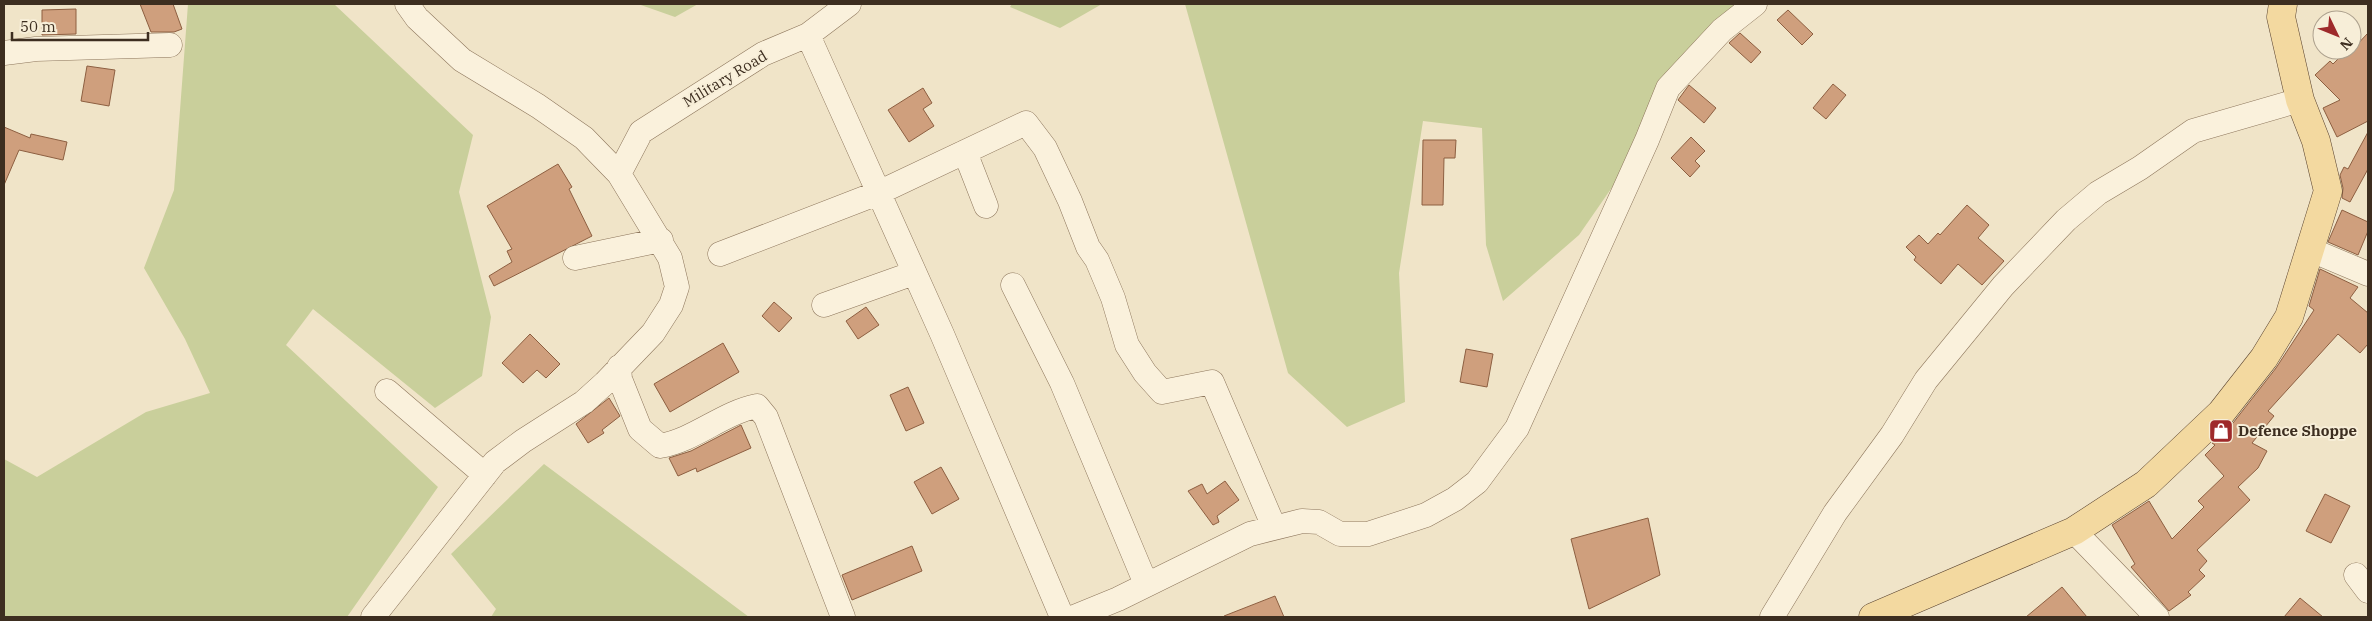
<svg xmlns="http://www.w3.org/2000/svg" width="2372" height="621" viewBox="0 0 2372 621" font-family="'IBM Plex Serif',serif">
	<rect width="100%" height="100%" fill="#f0e4c8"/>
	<!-- green -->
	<path fill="#c9cf9b" d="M188,4H334L473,135L459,192L491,317L482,376L435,408L313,309L286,345L438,487L347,617H4V459L37,477L146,412L210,393L185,339L144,268L174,190Z
		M638,4H698L675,17Z
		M1012,4H1102L1060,28L1010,7Z
		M1185,4H1739L1579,235L1503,301L1486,245L1482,128L1423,121L1399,273L1405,402L1347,427L1288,373Z
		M544,464L749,617H491L496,609L451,554Z"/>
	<!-- building -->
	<path fill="#cf9f7d" stroke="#8d5f41" d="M140,4H173L182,29L174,32H151Z
		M76,9V34L42,35V10Z
		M1788,10L1813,34L1802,45L1777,20Z
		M1740,33L1761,52L1751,63L1729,43Z
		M2368,33V121L2337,137L2323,108L2340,100L2315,75L2330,61L2333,64L2347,50H2352Z
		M87,66L115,70L109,106L81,101Z
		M1833,84L1846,95L1826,119L1813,108Z
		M1689,85L1716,108L1704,123L1678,100Z
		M923,88L932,103L923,109L934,126L909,142L888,110Z
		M4,127L30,138L31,134L67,142L63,160L19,150L4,185Z
		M2368,132V169L2350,202L2342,198L2343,188L2340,175L2344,167L2348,169Z
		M1691,137L1705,151L1695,161L1700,166L1690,177L1671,158Z
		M1423,140H1456L1455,158H1444L1443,205H1422Z
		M558,164L572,187L569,189L592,236L494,286L489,276L512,262L507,251L512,249L487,206Z
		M1967,205L1989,225L1978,238L2004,261L1982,285L1958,264L1941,284L1914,260L1916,257L1906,247L1919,235L1928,244L1938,233L1940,235Z
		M2342,210L2368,222V231L2358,255L2328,242Z
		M2320,269L2358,287L2350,298L2368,313V344L2360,353L2338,334L2268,411L2274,416L2252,443L2267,451L2258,468L2238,487L2250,500L2197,550L2207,561L2199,570L2205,576L2188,592L2191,595L2169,611L2131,567L2135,564L2112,525L2149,501L2172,539L2204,507L2198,501L2224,476L2205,455L2215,445L2212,443L2233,423L2276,368L2314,310L2309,306Z
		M774,302L792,318L779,332L762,316Z
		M866,307L879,325L858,339L846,321Z
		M530,334L560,364L546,378L537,370L523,383L502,363Z
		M723,343L739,372L670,412L654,384Z
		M1466,349L1493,354L1487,387L1460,382Z
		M908,387L924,423L906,431L890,395Z
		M609,398L620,416L602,430L604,433L588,443L576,424Z
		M741,425L751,448L697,472L696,468L678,476L669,458L691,451Z
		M941,467L959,499L932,514L914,482Z
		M1225,481L1239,500L1217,516L1219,522L1213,525L1188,491L1202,484L1207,494Z
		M2325,494L2350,506L2331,543L2306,531Z
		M1648,518L1660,575L1589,609L1571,539Z
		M912,546L922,571L852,600L842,575Z
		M2062,587L2087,617H2026Z
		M1275,596L1284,617H1224V616Z
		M2300,598L2323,617H2284Z"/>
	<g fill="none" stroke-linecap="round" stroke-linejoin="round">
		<defs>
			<path id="minor" d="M808,35L942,334L1062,617
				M4,53L36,49L170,45
				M965,152L986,206
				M619,174L641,132L763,54L808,35L849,4
				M2311,250L2368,274
				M720,254L878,193L1026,123L1045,148L1070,201L1088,247L1097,260L1113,298L1127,345L1145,373L1162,392L1212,382L1274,527
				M575,258L661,240
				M1013,285L1062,383L1146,584
				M824,305L914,273
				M619,367L620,379L640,429L660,446C695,440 722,413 757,406L766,417L843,617
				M387,391L485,475
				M2074,531L2157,617
				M2356,575L2368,591
				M373,617L495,462L523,441L584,402L605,383L653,333L671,305L677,287L670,258L619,174L584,138L538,106L462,60L417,18L407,4
				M1074,617L1118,599L1250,534L1302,521L1319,522L1340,534H1368L1426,515L1455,499L1477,482L1517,428L1647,140L1668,88L1722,30L1755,4
				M1772,617L1835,513L1892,435L1926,380L2003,286L2066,220L2098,193L2140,168L2193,131L2300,100"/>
			<path id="major" d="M1873,617L2074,531L2146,484L2221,413L2264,358L2289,317L2328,191L2316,141L2300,100L2281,17L2283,4"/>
		</defs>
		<!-- minor casing -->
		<use href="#minor" stroke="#8d765c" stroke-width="25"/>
		<!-- major casing -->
		<use href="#major" stroke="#5b4430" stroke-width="29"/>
		<!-- minor -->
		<use href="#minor" stroke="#faf1dc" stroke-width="24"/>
		<!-- major -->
		<use href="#major" stroke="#f3d9a0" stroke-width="28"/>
	</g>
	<!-- icons -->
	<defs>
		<symbol id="shop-square" viewBox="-11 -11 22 22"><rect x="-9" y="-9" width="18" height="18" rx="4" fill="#9e2a2b" stroke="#f7eed8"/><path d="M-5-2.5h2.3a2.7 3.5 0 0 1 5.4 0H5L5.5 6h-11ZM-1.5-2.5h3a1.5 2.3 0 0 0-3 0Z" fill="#fff"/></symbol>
	</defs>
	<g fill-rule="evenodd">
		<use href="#shop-square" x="2207" y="417" width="28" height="28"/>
	</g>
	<g text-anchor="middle" stroke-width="4" stroke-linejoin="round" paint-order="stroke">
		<!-- street labels -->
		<g font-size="15" fill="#3d2e20" stroke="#f7eed8">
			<text transform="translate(725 79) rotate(-31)" y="5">Military Road</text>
		</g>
		<!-- poi labels -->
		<g font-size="15" font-weight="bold" fill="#3d2e20" stroke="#f7eed8" text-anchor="start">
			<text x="2238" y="436">Defence Shoppe</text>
		</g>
	</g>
	<!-- border -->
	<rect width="2372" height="621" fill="none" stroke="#3d2e20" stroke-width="10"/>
	<!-- north arrow -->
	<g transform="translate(2337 35) rotate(133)"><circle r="24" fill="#f7eed8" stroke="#ada18e"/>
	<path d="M0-4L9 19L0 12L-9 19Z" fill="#9e2a2b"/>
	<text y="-8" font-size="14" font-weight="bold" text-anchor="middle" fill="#3d2e20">N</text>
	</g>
	<!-- scale -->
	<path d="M12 32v8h136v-8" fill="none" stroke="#3d2e20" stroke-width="2.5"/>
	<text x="20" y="32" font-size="15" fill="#3d2e20" stroke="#f7eed8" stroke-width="4" paint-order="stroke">50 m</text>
</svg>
